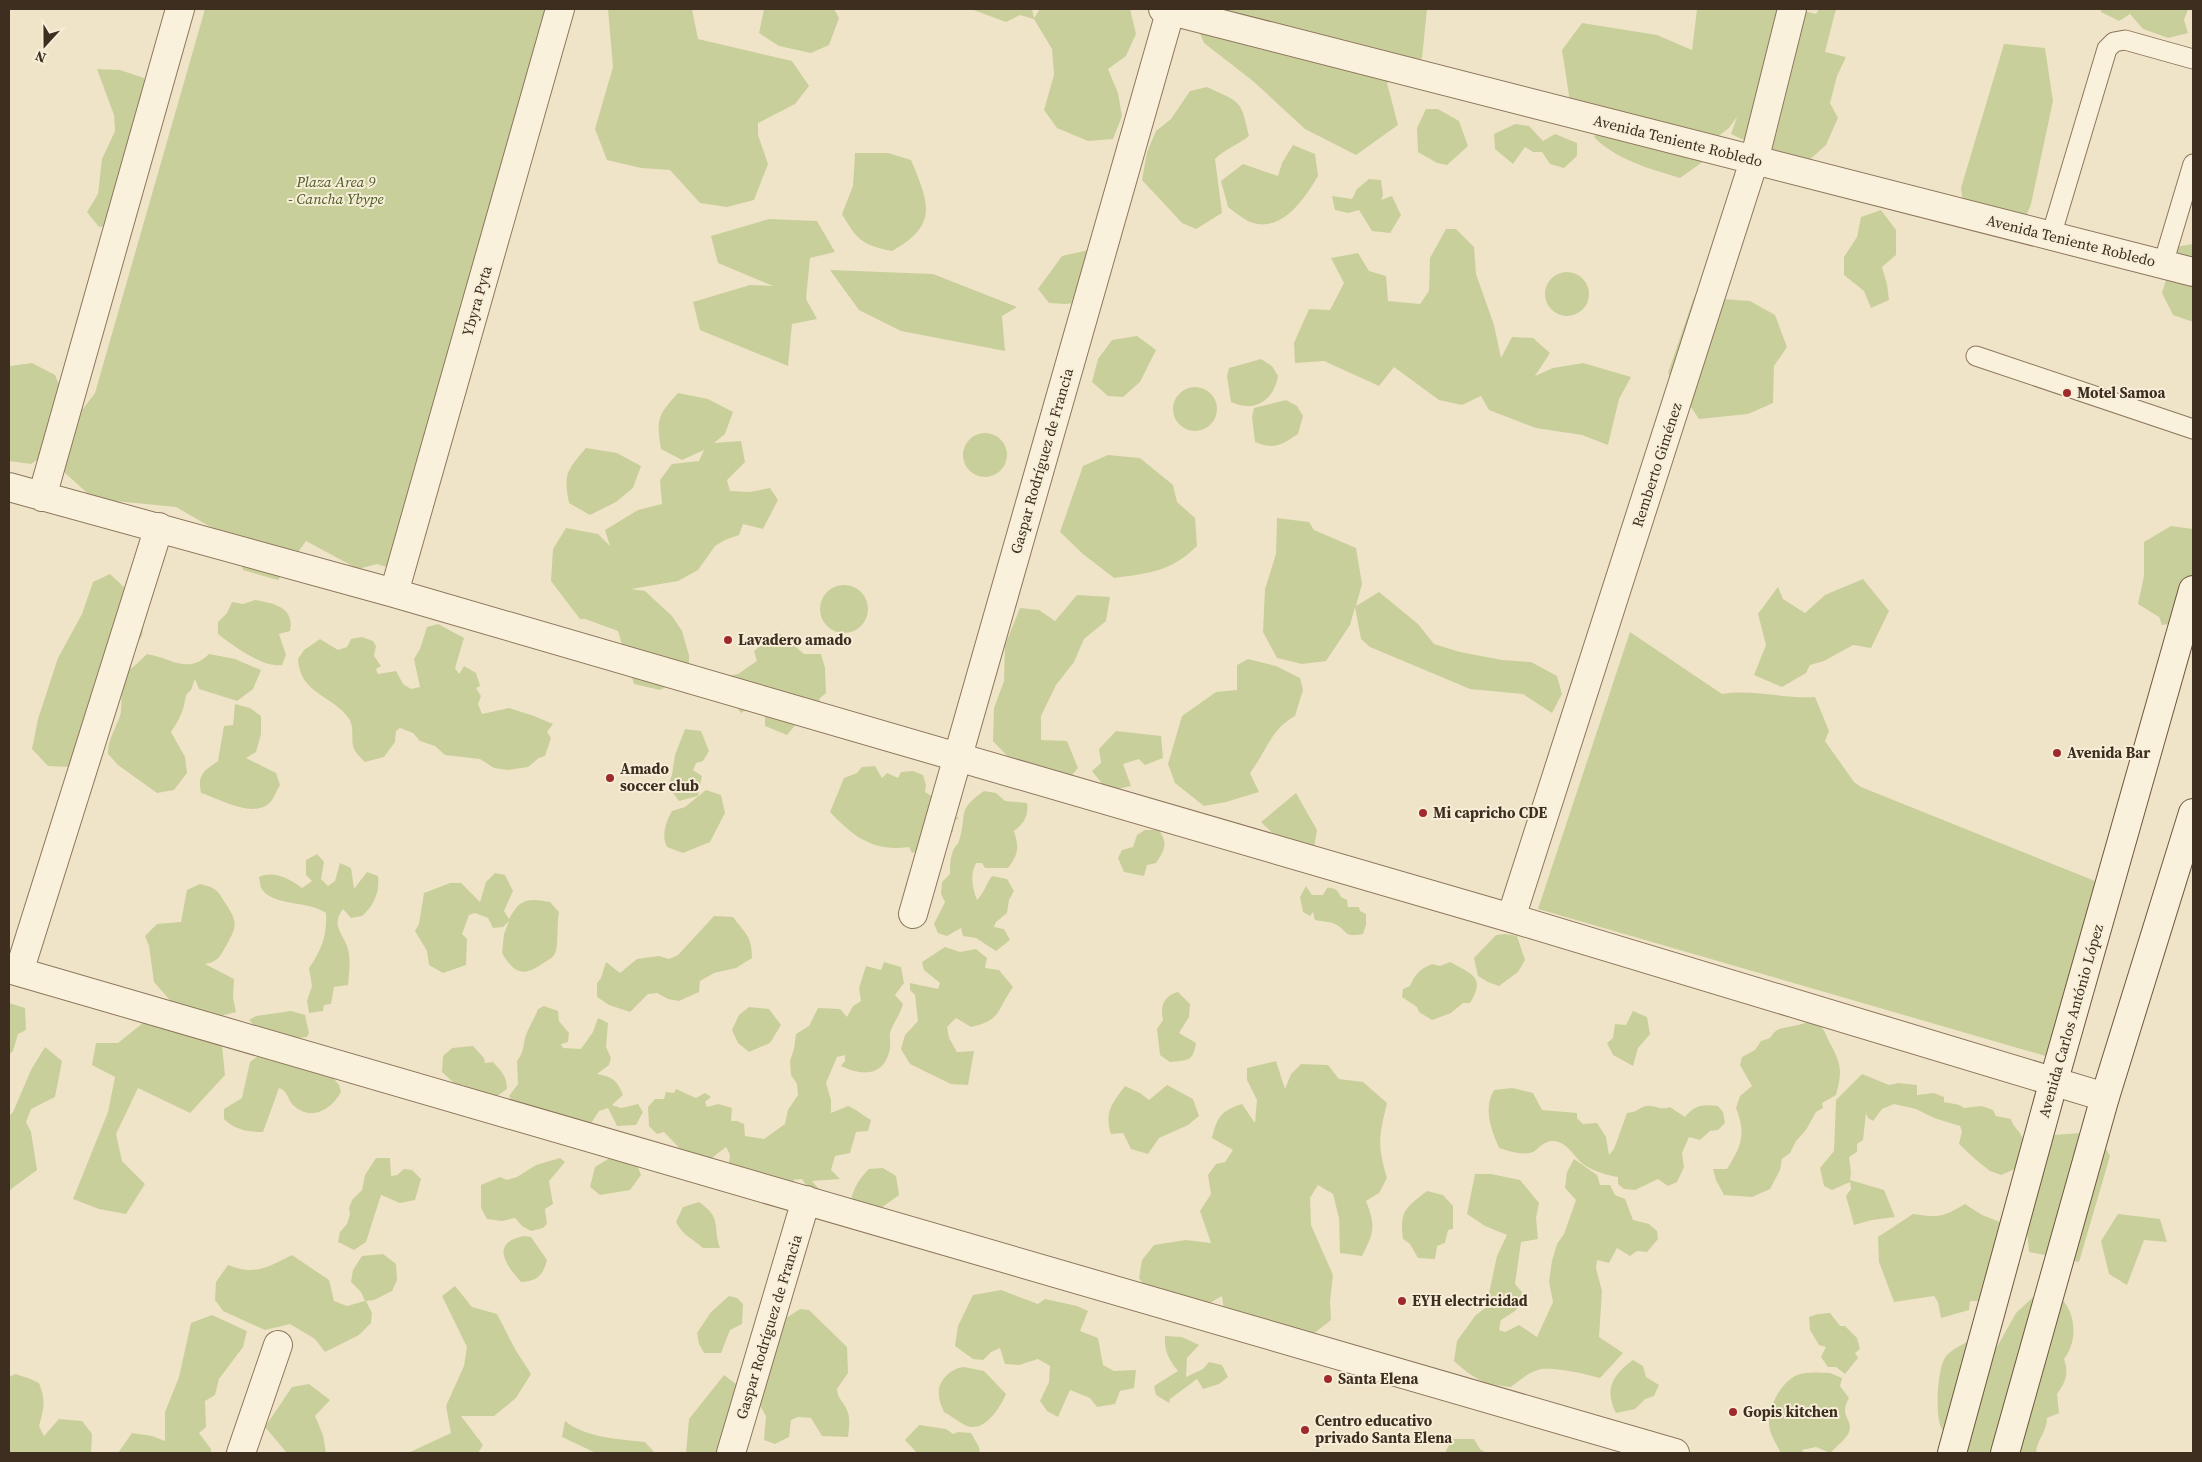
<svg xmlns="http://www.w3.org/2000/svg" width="2202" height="1462" viewBox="0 0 2202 1462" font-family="'Source Serif 4',serif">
	<rect width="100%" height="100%" fill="#f0e4c8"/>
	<!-- green -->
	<path fill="#c9cf9b" d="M205,9H571L408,574L377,564L358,569L306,541L278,580L243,570L233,540L176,507L94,499L65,473L58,442L56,448L31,464L9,461L10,366L32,363L55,375L68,405L59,440L95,393Z
		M608,9H692L698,39L792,61L809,86L795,104L758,123V135L768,164L754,200L727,207L700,203L670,170L641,168L607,160L595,129L613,67Z
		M764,9H834L839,18L829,45L811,53L779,46L759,33Z
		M971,9H1032L1034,18L1040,9H1130L1136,34L1126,56L1108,69L1118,93L1122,116L1113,139L1088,141L1057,128L1044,110L1054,75L1052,49L1034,19L1020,15L1006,22Z
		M1190,9H1427L1422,58L1387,83L1398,125L1356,155L1305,129L1253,81L1204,43Z
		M1697,9H1796L1816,14L1819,9H1836L1825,52L1846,57L1837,76L1830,103L1838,118L1826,145L1806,163L1785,159L1731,134L1737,117L1729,128L1713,140L1570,102L1562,50L1582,23L1657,35L1692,50Z
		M2101,9H2188L2184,20L2188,33L2168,38L2143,29L2130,14L2119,21L2101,12Z
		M2004,44L2045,48L2053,101L2031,204L2023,224L1964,211L1961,188Z
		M97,69L120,70L144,78L149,100L107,226L99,227L87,212L98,194L102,159L115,131L114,115Z
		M1207,87C1241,103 1241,99 1249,136C1238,145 1225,149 1215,159L1222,213L1196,229L1182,223L1142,180L1147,152L1156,131L1171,119L1190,91Z
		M1426,109H1438L1459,121L1468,146L1447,165L1437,163L1418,152L1417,128Z
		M1515,124L1529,126L1543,141L1555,134L1577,143V156L1564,168L1550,164L1542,152H1533L1525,147L1513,164L1495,149L1494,134Z
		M1602,127L1704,161L1680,178C1651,169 1616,160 1594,137Z
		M1293,145L1315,154L1318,176C1305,198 1282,234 1250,222C1243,219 1235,212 1228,207L1221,181L1243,164L1278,176L1282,163Z
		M855,153H888L911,160C929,203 939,225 892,251C862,245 857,240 842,214L853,186Z
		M1369,179L1381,180L1383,195L1381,200L1392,196L1401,215L1390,233L1372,231L1359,210L1348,213L1335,210L1332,196L1352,199L1357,189Z
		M1881,210L1896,230V255L1882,267L1887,284L1889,300L1871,308L1864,291L1844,275V257L1857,237L1861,217Z
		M769,219L817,221L835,252L810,258L806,299L817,319L792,324L788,366L700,330L693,302L750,285L773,286L718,263L711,236Z
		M1446,229H1456L1474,247L1476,274L1494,325L1501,358L1512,337L1533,338L1550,353L1535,376L1553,368L1583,363L1631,377L1619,399L1608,445L1582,435L1536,428L1489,410L1481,396L1462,405L1439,400L1394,367L1379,386L1324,361L1295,363L1294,343L1309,309L1330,310L1344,283L1331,258L1358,253L1369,271L1386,276L1388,301L1420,304L1429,291L1430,258Z
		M2193,244V322L2173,315L2162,293L2176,247Z
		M1093,249L1084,302L1065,304L1049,303L1038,289L1062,256Z
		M830,270L933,274L1017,307L1002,316L1005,351L901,331L859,310Z
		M1545 294a22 22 0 1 1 44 0a22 22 0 1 1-44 0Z
		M1694,297L1750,301L1775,315L1787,347L1774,366L1773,403L1748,414L1699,419L1668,373Z
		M1137,336L1156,350L1140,382L1123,397L1108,396L1092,382L1098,359L1112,340Z
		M1261,359L1272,366L1278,376C1274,401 1254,413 1231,402L1227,376L1229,368Z
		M1173 409a22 22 0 1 1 44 0a22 22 0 1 1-44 0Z
		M678,393L708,399L733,412L725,434L714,443L741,441L745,462L727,480L730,491L750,492L770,488L778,500L763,529L743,524L739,535L725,540L715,546L698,570L678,581L631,589L645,591L672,616L682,631L689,655V675L660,690L634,684L618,631L585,619H580L551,581L553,549L566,528L598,534L610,546L605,530L638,510L662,504L660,480L672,464L699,461L704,450L682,460L661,449C656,419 658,415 678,393Z
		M1286,400L1297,406L1303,416L1298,434C1281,445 1275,450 1255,442L1252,417L1254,408Z
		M963 455a22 22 0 1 1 44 0a22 22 0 1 1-44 0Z
		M586,448L617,453L641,466L633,488L616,502L590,515L569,503C563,474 567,470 586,448Z
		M1108,455L1140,458L1173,485L1177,502L1195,518L1197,546C1170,572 1150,573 1114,578L1083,554L1060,532L1083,466Z
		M1277,518L1309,522L1314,530L1356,548L1362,584L1356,606L1379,592L1418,624L1434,644L1460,652L1502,660L1531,662L1557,676L1562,694L1552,713L1523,694L1470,689L1370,647L1361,639L1355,607L1350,625L1326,661L1302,664L1277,658L1263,632L1265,589L1276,554Z
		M2171,526L2193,529V621L2162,625L2159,617L2138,604L2144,576V542Z
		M110,574L124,587L147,600L142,636L132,650L131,669L147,654C171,658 188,675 209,654L235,659L261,670L253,689L237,701L199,689L195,679L191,690L186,695C184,710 180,719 171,732L185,757L187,773L174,790L157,793L118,765L108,754C108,739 115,730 120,716C122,710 121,696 122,688L70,767L48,766L32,749L38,719L58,658L82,614L93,582Z
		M1863,579L1889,611L1871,648L1853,645L1824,661L1810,665L1806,673L1782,687L1754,675L1766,645L1758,614L1778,587L1783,599L1805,613L1825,595Z
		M820 609a24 24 0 1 1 48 0a24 24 0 1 1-48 0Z
		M1077,595L1110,597L1106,621L1084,639L1074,662L1056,685L1041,716V740L1067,741L1078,768L1068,780L1013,762L993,741L994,708L1004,681L1005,645L1020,608L1039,610L1055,621Z
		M255,600C273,603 295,607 290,631L279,634L286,655L282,665C263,668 232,645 218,634V622L227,613L232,602L243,604Z
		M438,624L464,638L455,668L459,674L464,666L476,673L480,686L476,688L481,696L478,704L482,714L509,708L534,716L553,724L547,732L551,738L545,756L539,758L528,767L508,770L494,768L480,759L445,755L435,746L420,741L413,733L400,728L396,731L395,742L384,757L365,762C360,757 355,753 353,746C351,736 355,725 347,716C329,694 300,693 298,659L304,650L320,639L338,650L347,647L351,639L362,637L373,641L376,646L374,656L381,666L376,669L378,674L396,671L403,684L411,689L420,687L414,659L420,649L427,627Z
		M778,632L804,654H821L825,668L826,693L819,699L823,708L808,710L787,735L765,726V698L741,713L720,684L723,677L738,674L757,661L754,651Z
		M1630,632L1722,694C1753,689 1784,699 1815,697L1829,731L1825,741L1854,782L1861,787L2105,885L2049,1057L1538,909Z
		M1248,659L1276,666L1300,678L1303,690L1295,716C1271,729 1266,752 1250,773L1259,792L1226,802L1204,806L1175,783L1168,764L1182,716L1216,692L1237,690V665Z
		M235,704L250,708L261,716V734L256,752L246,758L276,773L280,785C277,790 275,795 272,800C257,821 220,799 201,793C197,774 204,771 218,761L224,726L233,725Z
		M685,729L701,731L709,751L703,761L696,763L693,770L702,776L698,796L679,801L668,786L672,775L675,755Z
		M1116,731L1161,736L1163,758L1145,765L1139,759L1123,764L1131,786L1108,791L1092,771L1101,763L1099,749Z
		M875,766L882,778L887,773L898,778L901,772L913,771L923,775L926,785L925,792L941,802L944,810L959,818L952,822L953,832L942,829L928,848L912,853L909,847C873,852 854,837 830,812L844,778L857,773L862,767Z
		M706,790L721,795L725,813L710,842L683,853L667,847C661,836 666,821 672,811L685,807Z
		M984,791L996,793L1005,801L1027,803C1029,815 1024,824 1014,831C1019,848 1019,853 1008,868H985L982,863H976C970,875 972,887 977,900C984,893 986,884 992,876L1007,879L1014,891L1009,900L1007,913L996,922L994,927L1004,929L1010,940L996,951L976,938L963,936L961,928L947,936L938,933L934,924L945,902L941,894L942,882L950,874C950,866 950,858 953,851C954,847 958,845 959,841C968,814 955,811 984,791Z
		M1296,793L1317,830L1313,854L1285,845L1261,822Z
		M1145,830H1159C1168,843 1165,850 1156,863L1147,865L1144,876L1124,872L1118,858L1122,850L1133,847L1137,835Z
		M317,854L324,862L321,879L328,886L335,881L340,863L351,868L354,889L367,872L378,876C380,891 374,906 362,916L351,918L343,909C330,926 344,934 348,949C351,961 349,973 348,985L334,987L331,1004L324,1005L323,1011L309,1013L307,1001L312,986L309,968C322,949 327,936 326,913C310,901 272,906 262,889C260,887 260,881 259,877C274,870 290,879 302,888L312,881L306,875V860Z
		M495,873L505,875L513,891L504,911L509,919C520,898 528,898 550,902L559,912C557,922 558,944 556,951C554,957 550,959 545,962C524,977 515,975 502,953L504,934L509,921L503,927L493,928L488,918L475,913L469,915L462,934L467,939L466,965L443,973L429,965L427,951L415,931L419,924L424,893L450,883H461L480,902L486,882Z
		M200,884C217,888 217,890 226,904C238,923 237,926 226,946C220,957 217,962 205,964L234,979L233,998L236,1012L220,1016L201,1013L220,1026L225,1075L190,1113L138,1088L116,1134L122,1161L145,1184L126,1214L99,1209L73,1199L108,1112L115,1077L92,1065L96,1043H118L163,1007H176L154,982L149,946L145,936L157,924L181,922L187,890Z
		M1306,886L1312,895H1323L1327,888C1335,887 1338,891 1341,897L1347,900L1348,907H1359L1360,911L1366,914V925L1363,934C1342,938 1348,930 1335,924C1329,921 1322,922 1315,920L1313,912L1310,916L1303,912L1300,897Z
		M714,916L733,917C745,933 752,936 752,958L736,968L714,973L700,981L699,992L679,1001L668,999L657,993L648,994L630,1012L609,1005L597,997V983L601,978L606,962L620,973L637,959L659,956L669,959L678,955Z
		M1505,934L1517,936L1525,960L1518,972L1499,986L1488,982L1478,976L1474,958L1496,935Z
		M945,947L960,952L976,949L987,958L985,968L999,970L1013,987C996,1011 1002,1020 971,1027L956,1018L947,1027L949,1038L957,1052L974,1051L968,1085L951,1084L910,1064L901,1049L905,1035L918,1021L915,995L910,990V983L938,989L940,983L924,970L922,962Z
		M884,962L901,967L904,983L895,995L903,1004C900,1015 893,1023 890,1033C889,1038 891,1044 890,1049C884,1077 862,1076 841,1066L845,1061V1055L837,1057L826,1083L831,1100V1113L848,1106C858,1110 862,1115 871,1120L868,1131L856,1132L850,1153L835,1156L831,1170L840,1179L812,1181L825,1196L807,1187L802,1179L793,1180L797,1184V1198L743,1184L729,1163L730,1155L726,1147L708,1161L686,1155L664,1132L657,1134L649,1126L648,1107L655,1099H664L666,1092L674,1093L676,1089L696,1098L705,1093L711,1097L705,1102L707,1107L718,1104L732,1108L731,1121H737L744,1124L745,1136L764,1139L785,1124L788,1110L798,1095L797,1084L791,1075L790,1061L794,1049L796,1034L809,1026L818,1008L840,1009L847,1017L853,1006L861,1001L859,988L866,966L881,970Z
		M1450,962C1472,974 1486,977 1470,1003H1463L1451,1013L1432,1020L1419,1012L1417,1007L1402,997L1403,989L1410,986C1415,974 1420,969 1432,964L1440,966Z
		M1178,992L1190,1004L1189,1017L1179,1033L1196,1043C1193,1062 1188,1060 1170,1062L1160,1055L1157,1029L1163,1020C1160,1007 1163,996 1178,992Z
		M9,1003L25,1008L26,1030L18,1034L13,1051L9,1055Z
		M544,1006L558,1011L559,1021L569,1033L568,1042L561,1044L563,1048L581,1049L593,1032L598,1018L608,1023L606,1047L611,1058L609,1065L597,1074C613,1077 617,1080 623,1095L612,1105L621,1108L638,1104L643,1112L636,1125L617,1126L608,1108L599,1111L590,1125L519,1109L509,1096L518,1084L517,1061C524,1053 523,1044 526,1035C529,1026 535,1018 538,1009Z
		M749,1007L769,1009L781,1025L770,1043L749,1052L738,1043L732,1030L739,1015Z
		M291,1011L305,1015L309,1033L307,1037L295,1038L261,1032L249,1020L256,1016Z
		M1633,1011L1647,1017L1650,1034L1638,1048L1633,1066L1613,1055L1607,1043L1613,1038L1615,1024L1626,1025Z
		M1813,1020C1826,1029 1824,1032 1831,1045C1842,1066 1842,1072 1836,1095L1822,1103L1823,1108L1816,1112L1806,1130L1796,1141L1790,1153L1782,1159L1780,1170L1770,1189L1752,1197L1724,1195L1716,1180L1713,1169H1727C1742,1145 1746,1134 1736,1108L1740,1096L1752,1086L1740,1065L1742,1057L1755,1050L1761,1041L1770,1038C1777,1027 1781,1029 1793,1026C1800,1025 1807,1022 1813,1020Z
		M473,1046L484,1058L485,1063L493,1062C501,1071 507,1076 507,1089L493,1099L468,1093L464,1085H456L442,1072L443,1056L452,1048Z
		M45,1047L62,1061L55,1097L31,1109L26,1122L31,1132L37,1170L11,1189L9,1193V1116L13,1112L31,1070Z
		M268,1048L323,1065L339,1085L341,1092C331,1110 311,1122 293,1105C287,1099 288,1091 279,1088L263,1132C248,1132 235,1130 224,1119V1109L242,1098L250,1062Z
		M1276,1061L1285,1089L1291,1074L1301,1064L1328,1065L1339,1079L1363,1082L1387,1103C1379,1137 1377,1144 1387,1178L1379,1193L1366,1201C1376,1226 1374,1233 1362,1256L1340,1253L1339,1218L1333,1194L1318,1185L1310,1198L1311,1225L1333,1275L1330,1301L1331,1320L1308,1338L1225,1317L1222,1296L1199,1309L1147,1290L1139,1278L1142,1260L1154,1245L1186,1240L1211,1243L1200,1211L1211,1194L1208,1175L1216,1164L1225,1162L1233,1150L1212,1138C1217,1117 1221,1111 1242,1104L1255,1123L1257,1100L1247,1080V1068Z
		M1862,1074L1889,1085L1898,1083L1917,1085V1095L1934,1093L1944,1097V1102C1951,1104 1959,1103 1964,1108L1982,1106L1993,1110L1996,1116L2011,1119C2013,1127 2019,1130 2022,1137C2023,1140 2023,1161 2022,1166L2001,1175L1990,1171L1976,1160L1959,1144L1962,1131L1960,1126L1934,1118L1916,1109L1894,1104L1882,1109L1873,1121L1868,1118L1866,1113L1863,1140L1857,1144V1152L1849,1157L1851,1173L1850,1180L1884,1190L1895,1217L1872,1220L1854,1225L1846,1196L1851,1189L1850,1182L1832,1190L1824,1186L1820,1168L1834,1151L1836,1100Z
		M1167,1085L1193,1099L1199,1116L1188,1125L1159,1138L1148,1154L1131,1149L1123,1133L1111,1134C1104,1113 1112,1103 1125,1086L1140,1093L1149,1100Z
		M1512,1088L1533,1093L1542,1110L1577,1113V1118L1583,1124L1597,1123L1606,1137L1609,1155L1614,1149L1627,1113C1638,1112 1638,1108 1646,1106C1655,1104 1659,1111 1670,1107L1685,1117C1694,1105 1704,1104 1718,1106L1723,1112L1725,1123L1718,1130L1710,1131L1700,1140L1689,1137L1682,1153L1684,1167L1677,1182L1668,1186L1658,1179L1635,1190L1624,1189L1618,1184V1177C1609,1176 1594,1171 1586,1166C1574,1159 1569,1142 1553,1141C1543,1141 1540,1148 1533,1152C1523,1156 1508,1151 1499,1148C1491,1129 1483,1109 1494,1090Z
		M2097,1132L2110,1156L2079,1262L2029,1252L2026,1219L2052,1135Z
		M618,1153L635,1160L641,1175L630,1190L600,1195L590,1187L595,1167Z
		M376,1158H390L391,1176L397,1175L404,1169L412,1170L421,1179L415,1200L400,1203L381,1195L366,1242L354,1250L338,1242L340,1232L347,1224L350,1214L349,1208L352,1200L362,1190L365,1175Z
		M560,1158L565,1162L549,1181L553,1204L545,1209L547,1224L543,1228L531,1231L522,1226L515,1218L502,1221L487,1219L481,1208V1185L500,1177L507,1180L517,1177L536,1165Z
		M1574,1159L1597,1175L1600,1185H1610L1615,1195L1625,1199L1633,1220L1649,1224L1657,1231L1658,1239L1647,1252L1637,1251L1630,1256L1617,1248L1609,1263L1597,1260L1596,1268L1602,1291L1599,1337L1623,1353L1600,1378C1587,1374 1555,1367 1541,1369C1529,1372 1520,1380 1511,1387C1482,1384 1476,1380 1454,1361L1457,1341L1475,1316L1486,1307L1497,1256L1507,1235L1485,1226L1467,1214L1475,1174H1491L1520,1180L1539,1203L1536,1218L1538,1239L1521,1242L1515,1284L1522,1292V1303L1515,1311L1501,1320L1499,1330L1505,1332L1519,1325L1537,1337L1553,1302L1549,1282L1552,1261L1557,1244L1564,1234L1576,1200L1565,1188L1567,1172Z
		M883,1168L896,1176L899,1195L873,1214L850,1206C852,1190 858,1180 869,1169Z
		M1427,1191L1443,1195L1453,1206V1229L1448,1230L1445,1243L1437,1246L1435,1259L1418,1258L1410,1244L1403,1239C1399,1210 1407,1207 1427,1191Z
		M699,1202C723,1219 712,1225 720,1248H703C692,1238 683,1236 676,1222L683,1207Z
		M1965,1204L1982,1215L2005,1224L1981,1301H1970L1969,1310L1941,1318L1938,1302L1934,1296L1894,1302L1879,1262L1878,1237L1913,1214C1939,1218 1943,1217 1965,1204Z
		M2118,1214L2160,1219L2167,1242L2144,1240L2127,1285L2109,1274L2101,1241Z
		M524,1236L531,1237L547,1260C543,1275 538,1281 521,1282C505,1264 490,1243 524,1236Z
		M383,1254L396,1264L397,1280L392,1291L374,1300L366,1301L372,1313L371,1323L359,1335L325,1352L315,1339L290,1324L265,1330L223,1311L215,1300L216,1282L228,1265C255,1276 268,1267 292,1255L329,1280L334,1301L347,1306L365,1301L361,1292L351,1282L353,1270L362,1256Z
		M455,1286L472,1307L497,1314L515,1349L531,1374L516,1398L494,1416H461L483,1445L478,1453H408L451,1433L446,1406L464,1366L467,1347L442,1296Z
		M2043,1288C2047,1290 2053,1292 2057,1295C2076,1309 2079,1340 2064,1359C2069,1373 2066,1382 2057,1394L2059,1413L2047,1418C2047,1432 2037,1439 2036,1453H1963C1958,1442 1945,1437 1941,1427C1935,1415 1937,1365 1947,1355C1955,1347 1970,1341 1980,1334L1997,1347L2016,1313Z
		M1001,1290L1038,1304L1045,1299L1077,1306L1088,1311L1080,1331L1098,1338L1103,1365L1114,1371L1136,1370L1134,1388L1120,1391L1115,1404L1097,1407L1090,1398L1070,1390L1058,1417L1047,1411L1040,1401L1049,1382L1050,1366L1038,1359L1019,1365L1005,1364L1000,1348L991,1352L983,1360L973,1359L955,1346L958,1326L973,1295Z
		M729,1296L737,1298L743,1304L742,1324L730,1330L721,1353H704L699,1344L697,1333L711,1312Z
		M800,1309L809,1310L847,1347L848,1373L837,1389C838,1399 842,1400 846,1408C851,1417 849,1427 848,1437L822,1436L811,1418L798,1417L791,1420L789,1437L775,1444L764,1440L766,1416L753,1394L783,1320Z
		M1830,1313L1840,1326H1845L1857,1338L1860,1349L1855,1353L1858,1358L1845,1374L1836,1367H1828L1821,1357L1826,1347L1819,1345L1810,1330L1809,1317L1818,1314Z
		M212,1315L247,1331L243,1347L219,1379L215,1395L205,1401L206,1427L199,1433L211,1449V1453H118L132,1433L152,1436L165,1441V1412L179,1377L191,1323Z
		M1165,1336L1182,1337L1199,1345L1187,1358L1186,1377L1203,1369L1209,1362L1222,1365L1228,1377L1219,1384L1203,1389L1197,1379L1170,1399L1169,1403L1156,1395L1154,1386L1178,1371C1169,1360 1164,1351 1165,1336Z
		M1633,1360L1643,1366L1646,1377L1659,1385L1654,1396L1645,1399L1635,1409L1616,1413C1604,1390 1612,1375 1633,1360Z
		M964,1367L984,1371L1006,1394C1001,1406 987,1429 971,1427C963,1426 952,1416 944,1412C942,1407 939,1401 939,1395C937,1381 951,1368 964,1367Z
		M1830,1373L1842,1378L1840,1386L1849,1398C1838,1418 1854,1418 1849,1432C1846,1439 1836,1447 1830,1453L1816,1447L1802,1450L1804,1453H1781C1777,1445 1769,1433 1769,1424C1768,1408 1780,1384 1795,1376C1805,1371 1819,1373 1830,1373Z
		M15,1374L28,1378L39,1383C46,1400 44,1409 39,1426L44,1436L59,1419L82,1421L92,1434L91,1453H9V1377Z
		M724,1375L748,1393L735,1453H686L689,1419Z
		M309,1384L330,1400L315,1416L323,1435L326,1453H287L265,1427L292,1387Z
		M565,1421C586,1438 619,1439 645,1442L655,1453H596L562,1437Z
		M919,1425L946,1429L953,1434L958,1432L971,1433L979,1447L980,1453H917L905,1440Z
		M1452,1439H1474L1480,1449L1486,1453H1445Z"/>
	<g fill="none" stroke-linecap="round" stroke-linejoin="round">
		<defs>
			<path id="lane" d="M2051,236L2107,49L2114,42L2125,40L2193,59
				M2163,264L2193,164
				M1976,356L2193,429"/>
			<path id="street" d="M1163,9L2193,272
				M9,487L394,593L1511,918L2105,1097
				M42,497L180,9
				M394,593L560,9
				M913,914L1171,9
				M1511,918L1754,161L1792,9
				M9,969L1675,1453
				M19,972L159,527
				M241,1453L278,1345
				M731,1453L806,1200"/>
			<path id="secondary" d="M1952,1453L2054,1080L2193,590
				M2005,1453L2105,1097L2193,813"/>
		</defs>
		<!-- lane casing -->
		<use href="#lane" stroke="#8d765c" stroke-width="21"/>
		<!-- street casing -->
		<use href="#street" stroke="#8d765c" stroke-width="30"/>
		<!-- secondary casing -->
		<use href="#secondary" stroke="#6f573f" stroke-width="30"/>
		<!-- lane -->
		<use href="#lane" stroke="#faf1dc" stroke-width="19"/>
		<!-- street -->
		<use href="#street" stroke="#faf1dc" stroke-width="28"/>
		<!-- secondary -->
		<use href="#secondary" stroke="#faf1dc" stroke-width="28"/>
	</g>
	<!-- markers -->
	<g fill="#9e2a2b" stroke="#f7eed8" stroke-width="2">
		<circle cx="2067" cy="393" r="5"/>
		<circle cx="728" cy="640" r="5"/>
		<circle cx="2057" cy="753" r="5"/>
		<circle cx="610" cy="778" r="5"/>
		<circle cx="1423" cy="813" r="5"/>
		<circle cx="1402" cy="1301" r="5"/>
		<circle cx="1328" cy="1379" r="5"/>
		<circle cx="1733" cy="1412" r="5"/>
		<circle cx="1305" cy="1430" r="5"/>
	</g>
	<g text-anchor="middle" stroke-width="4" stroke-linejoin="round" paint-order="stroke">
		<!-- street labels -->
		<g font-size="15" fill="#3d2e20" stroke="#f7eed8">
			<text transform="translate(1678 141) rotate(14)" y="5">Avenida Teniente Robledo</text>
			<text transform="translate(2071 241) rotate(14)" y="5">Avenida Teniente Robledo</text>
			<text transform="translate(477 301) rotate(-74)" y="5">Ybyra Pyta</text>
			<text transform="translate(1042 461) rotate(-74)" y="5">Gaspar Rodríguez de Francia</text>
			<text transform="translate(1657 465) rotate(-72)" y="5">Remberto Giménez</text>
			<text transform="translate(2071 1021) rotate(-74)" y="5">Avenida Carlos António López</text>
			<text transform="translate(769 1327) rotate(-73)" y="5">Gaspar Rodríguez de Francia</text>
		</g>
		<!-- park labels -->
		<g font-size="15" font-style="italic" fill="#4d5a26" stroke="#f7eed8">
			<text x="336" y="187">Plaza Area 9<tspan x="336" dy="17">- Cancha Ybype</tspan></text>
		</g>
		<!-- poi labels -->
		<g font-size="15" font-weight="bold" fill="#3d2e20" stroke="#f7eed8" text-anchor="start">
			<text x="2077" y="398">Motel Samoa</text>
			<text x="738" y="645">Lavadero amado</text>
			<text x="2067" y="758">Avenida Bar</text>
			<text x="620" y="774">Amado<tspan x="620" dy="17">soccer club</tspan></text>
			<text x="1433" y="818">Mi capricho CDE</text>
			<text x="1412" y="1306">EYH electricidad</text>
			<text x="1338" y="1384">Santa Elena</text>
			<text x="1743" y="1417">Gopis kitchen</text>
			<text x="1315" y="1426">Centro educativo<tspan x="1315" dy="17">privado Santa Elena</tspan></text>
		</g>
	</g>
	<!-- border -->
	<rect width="2202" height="1462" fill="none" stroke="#3d2e20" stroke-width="20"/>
	<!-- north arrow -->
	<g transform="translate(45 45) rotate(201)" stroke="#f7eed8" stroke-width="4" paint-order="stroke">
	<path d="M0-4L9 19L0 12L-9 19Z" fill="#3d2e20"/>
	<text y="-8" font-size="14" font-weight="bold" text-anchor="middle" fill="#3d2e20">N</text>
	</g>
</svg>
